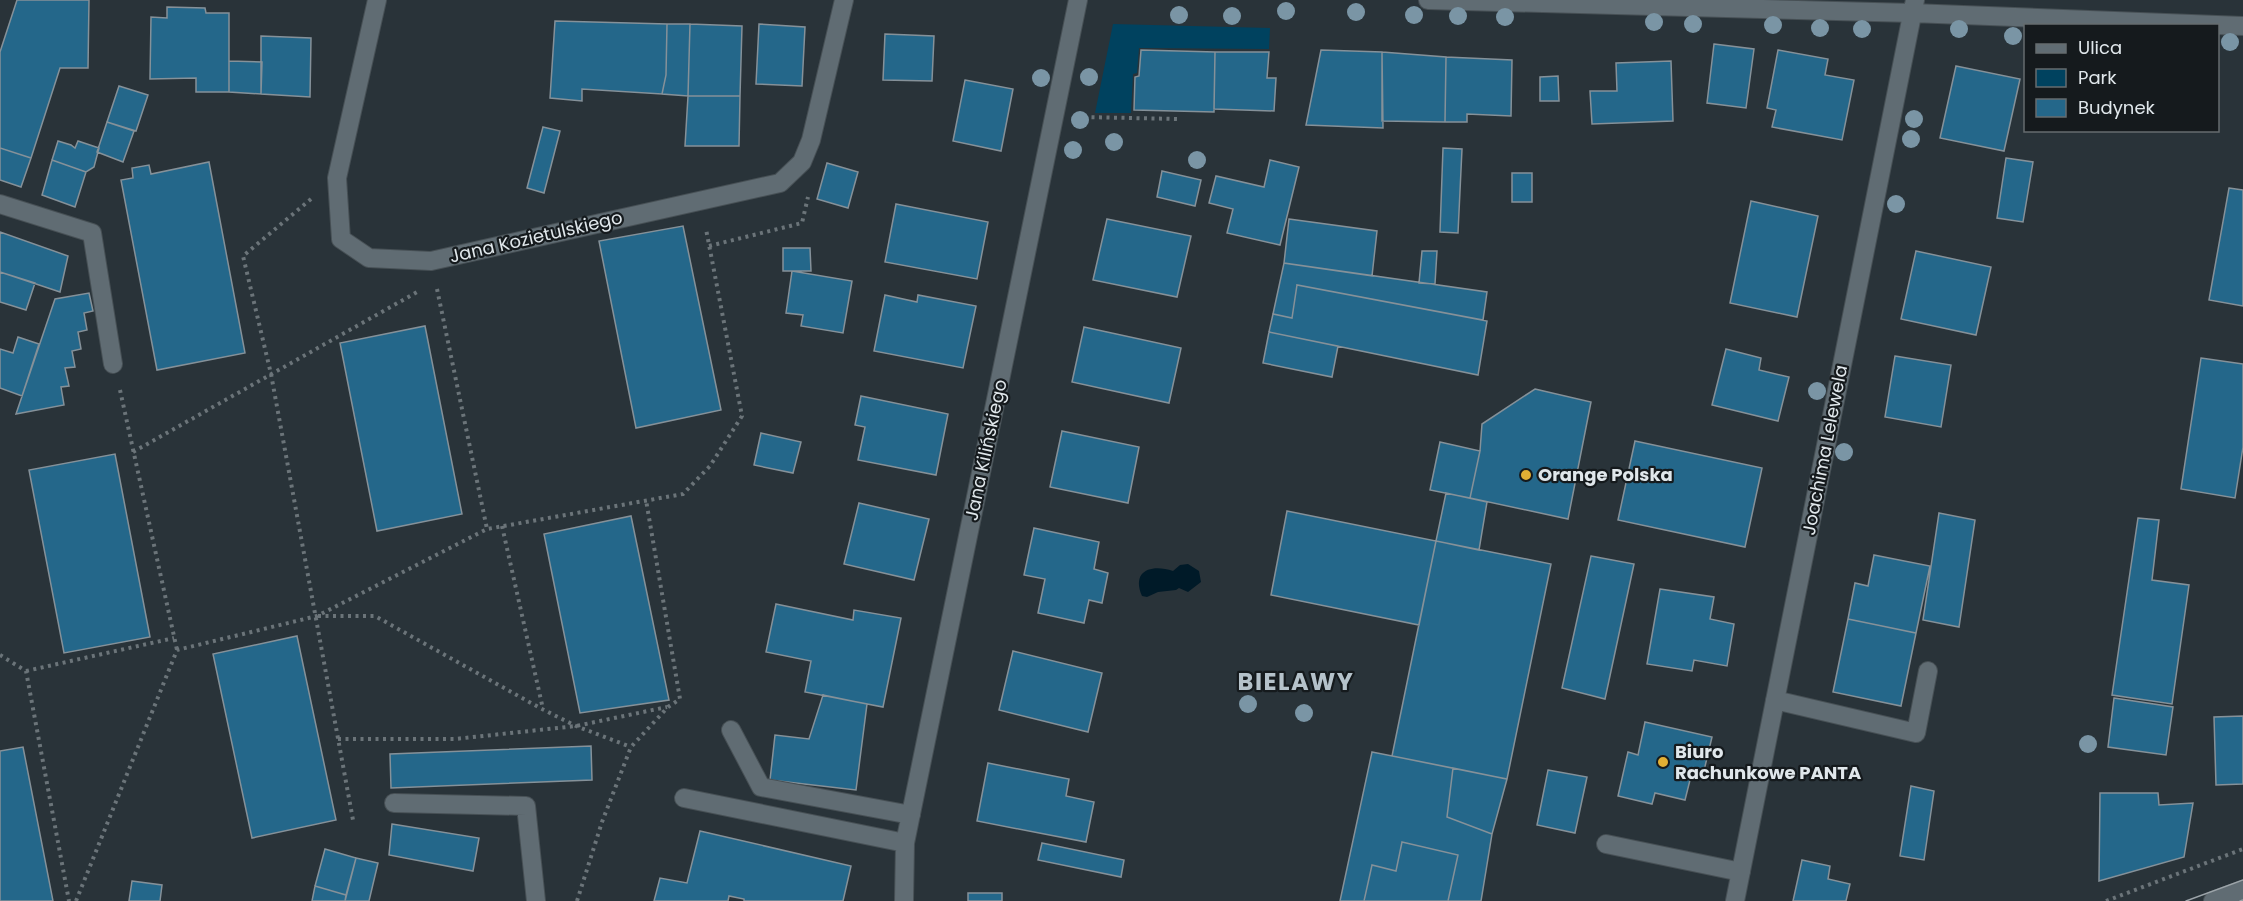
<svg xmlns="http://www.w3.org/2000/svg" width="2243" height="901" viewBox="0 0 2243 901" font-family="Poppins,sans-serif">
	<rect width="100%" height="100%" fill="#293339"/>
	<!-- green -->
	<path fill="#00425f" d="M1113,24L1270,28L1269,49L1139,48L1137,73L1133,74L1131,113H1095Z"/>
	<!-- water -->
	<path fill="#001a28" d="M1188,564L1199,571L1201,582L1188,592L1179,588L1176,590L1158,592L1147,597L1142,596C1131,570 1152,564 1173,571L1180,565Z"/>
	<!-- building -->
	<path fill="#24678a" stroke="#859199" stroke-width="1.5" d="M17,0H89L88,68H60L31,158L0,148V52Z
		M167,7L205,8L206,13H229V92H196V78L150,79L151,17L167,18Z
		M555,21L667,24L666,75L662,94L582,89V101L550,98Z
		M667,24H690L688,96L662,94L666,75Z
		M690,24L742,26L740,96H688Z
		M759,24L805,27L802,86L756,84Z
		M885,34L934,36L932,81L883,80Z
		M261,36L311,38L310,97L261,94Z
		M1714,44L1754,49L1746,108L1707,103Z
		M1141,50L1215,52L1214,112L1134,110L1135,77L1139,76Z
		M1321,50L1382,52L1383,128L1306,125Z
		M1778,50L1828,59L1825,75L1854,80L1842,140L1772,127L1776,110L1767,108Z
		M1215,52H1269L1267,78H1276L1274,111L1214,109Z
		M1382,52L1446,57L1445,122L1382,121Z
		M1446,57L1512,60L1511,116L1467,114V122H1445Z
		M229,61L262,62L261,94L229,92Z
		M1671,61L1673,121L1592,124L1590,91H1617L1616,63Z
		M1956,66L2020,79L2004,151L1940,138Z
		M1558,76L1559,101H1540V77Z
		M965,80L1013,89L1001,151L953,141Z
		M119,86L148,95L136,131L107,122Z
		M688,96H740L739,146H685Z
		M107,122L134,131L123,162L97,152Z
		M543,127L560,131L544,193L527,188Z
		M58,141L71,145L75,148L78,141L99,148L94,167L86,172L52,160Z
		M0,148L31,158L21,187L0,180Z
		M1443,148L1462,149L1458,233L1440,232Z
		M2006,158L2033,162L2023,222L1997,218Z
		M52,160L86,172L75,207L42,195Z
		M1270,160L1299,167L1280,245L1227,233L1233,209L1209,203L1216,176L1264,187Z
		M209,162L245,353L157,370L121,180L133,178L132,168L149,165L151,174Z
		M827,163L858,172L848,208L817,199Z
		M1162,171L1201,180L1195,206L1157,197Z
		M1512,173H1532V202H1512Z
		M2229,188L2243,190V306L2209,300Z
		M1751,201L1818,216L1797,317L1730,303Z
		M896,204L988,222L977,279L885,262Z
		M1107,219L1191,236L1177,297L1093,280Z
		M1289,219L1377,231L1372,276L1284,263Z
		M683,226L721,410L636,428L599,241Z
		M0,232L68,256L60,292L0,272Z
		M783,248H810L811,271H783Z
		M1422,251H1437L1435,284L1419,283Z
		M1916,251L1991,267L1976,335L1901,319Z
		M1284,263L1487,292L1483,320L1297,285L1292,318L1273,314Z
		M792,271L852,281L843,333L801,326L803,315L786,313Z
		M0,272L35,283L26,310L0,302Z
		M1297,285L1487,321L1478,375L1269,332L1273,314L1292,318Z
		M89,293L93,311L84,313L87,330L78,332L81,349L72,351L75,367L65,368L69,386L61,387L64,405L16,414L55,299Z
		M885,295L917,302L918,295L976,306L963,368L874,351Z
		M425,326L462,514L377,531L340,343Z
		M1084,327L1181,348L1169,403L1072,382Z
		M1269,332L1338,346L1332,377L1263,363Z
		M18,337L39,344L22,396L0,388V349L13,353Z
		M1726,349L1761,358L1759,370L1789,377L1778,421L1712,405Z
		M1895,356L1951,365L1941,427L1885,417Z
		M2201,358L2243,364V447L2235,498L2181,489Z
		M1535,389L1591,402L1568,519L1470,498L1480,451L1482,424Z
		M861,396L948,414L936,475L858,460L865,427L855,425Z
		M1062,431L1139,447L1128,503L1050,487Z
		M761,433L801,442L793,473L754,465Z
		M1635,441L1762,468L1745,547L1618,520Z
		M1440,442L1480,451L1470,498L1430,490Z
		M115,454L150,637L64,653L29,470Z
		M1446,493L1487,502L1479,550L1436,541Z
		M859,503L929,519L914,580L844,564Z
		M1287,511L1436,541L1419,625L1271,595Z
		M1939,513L1975,520L1959,627L1923,620Z
		M631,516L669,700L580,713L544,534Z
		M2138,518L2159,520L2152,580L2189,585L2172,704L2112,695Z
		M1034,528L1099,542L1094,569L1108,573L1102,603L1089,600L1084,623L1038,613L1045,579L1024,575Z
		M1436,541L1551,564L1507,779L1392,756Z
		M1874,555L1930,566L1916,633L1848,619L1855,583L1868,586Z
		M1591,556L1634,564L1605,699L1562,688Z
		M1660,589L1714,597L1710,619L1734,624L1727,666L1694,660L1692,671L1647,664Z
		M776,604L853,620L854,610L901,618L883,707L805,692L811,661L766,652Z
		M1848,619L1916,633L1901,706L1833,692Z
		M297,636L336,820L252,838L213,654Z
		M1013,651L1102,673L1088,732L999,710Z
		M823,695L867,704L856,790L770,780L775,735L809,739Z
		M2114,698L2173,707L2166,755L2108,747Z
		M2243,716V784L2216,785L2214,717Z
		M1645,722L1712,737L1702,779L1691,776L1685,800L1655,793L1652,804L1618,796L1628,752L1638,755Z
		M591,746L592,780L391,788L390,754Z
		M23,747L53,901H0V751Z
		M1372,752L1453,768L1447,817L1492,834L1481,901H1340Z
		M988,763L1069,779L1066,796L1094,802L1086,842L977,821Z
		M1453,768L1507,779L1492,834L1447,817Z
		M1548,770L1587,777L1575,833L1537,825Z
		M1911,786L1934,791L1924,860L1900,856Z
		M2100,793H2158L2159,805L2193,803L2184,857L2099,881Z
		M392,824L479,838L473,871L389,855Z
		M700,831L851,866L843,901H744V899L729,896L728,901H654L660,878L687,883Z
		M1402,842L1458,855L1448,901H1364L1372,865L1396,871Z
		M1042,843L1124,860L1121,877L1038,860Z
		M325,849L356,858L346,895L315,886Z
		M356,858L378,863L369,901H345Z
		M1802,860L1830,866L1828,879L1850,884L1846,901H1793Z
		M132,881L162,885L160,901H129Z
		M315,886L346,895L345,901H312Z
		M968,893H1002V901H968Z"/>
	<g fill="none" stroke-linecap="round" stroke-linejoin="round">
		<defs>
			<path id="minor" d="M377,0L337,178L341,239L369,258L431,261L780,183L802,162L811,140L844,0
				M1428,0L1912,13L2243,26
				M0,204L92,233L113,364
				M1775,700L1916,733L1928,671
				M731,730L761,787L911,815
				M684,798L905,843
				M394,803L526,806L536,901
				M1606,844L1741,872
				M904,901L905,843L1078,0
				M1735,901L1915,0
				M2213,901L2243,890"/>
		</defs>
		<!-- minor casing -->
		<use href="#minor" stroke="#475055" stroke-width="20"/>
		<!-- path -->
		<path stroke="#6b7479" stroke-width="4" stroke-dasharray="3 4.5" stroke-linecap="butt" d="M1084,117L1177,119
			M311,199L243,256L271,374L353,820
			M709,246L802,223L808,197
			M437,289L487,529
			M120,390L177,650
			M133,452L419,291
			M502,526L543,709
			M318,616H375L540,708L576,726L631,747
			M0,655L26,671L69,901
			M26,671L174,638
			M338,739H455L576,726L667,707
			M76,901L177,650L317,616L487,529L683,494L710,466L742,416L706,229
			M577,901L602,822L631,747L668,707L680,699L646,500
			M2106,901L2243,849"/>
		<!-- minor -->
		<use href="#minor" stroke="#606c73" stroke-width="18"/>
		<!-- tram -->
		<path stroke="#9ca4a9" stroke-width="1.5" d="M2186,901L2243,880
			M2240,901L2243,900"/>
	</g>
	<!-- trees -->
	<g fill="#7a95a5">
		<circle cx="1286" cy="11" r="9"/>
		<circle cx="1356" cy="12" r="9"/>
		<circle cx="1179" cy="15" r="9"/>
		<circle cx="1414" cy="15" r="9"/>
		<circle cx="1232" cy="16" r="9"/>
		<circle cx="1458" cy="16" r="9"/>
		<circle cx="1505" cy="17" r="9"/>
		<circle cx="1654" cy="22" r="9"/>
		<circle cx="1693" cy="24" r="9"/>
		<circle cx="1773" cy="25" r="9"/>
		<circle cx="1820" cy="28" r="9"/>
		<circle cx="1862" cy="29" r="9"/>
		<circle cx="1959" cy="29" r="9"/>
		<circle cx="2013" cy="36" r="9"/>
		<circle cx="2230" cy="42" r="9"/>
		<circle cx="1089" cy="77" r="9"/>
		<circle cx="1041" cy="78" r="9"/>
		<circle cx="1914" cy="119" r="9"/>
		<circle cx="1080" cy="120" r="9"/>
		<circle cx="1911" cy="139" r="9"/>
		<circle cx="1114" cy="142" r="9"/>
		<circle cx="1073" cy="150" r="9"/>
		<circle cx="1197" cy="160" r="9"/>
		<circle cx="1896" cy="204" r="9"/>
		<circle cx="1817" cy="391" r="9"/>
		<circle cx="1844" cy="452" r="9"/>
		<circle cx="1248" cy="704" r="9"/>
		<circle cx="1304" cy="713" r="9"/>
		<circle cx="2088" cy="744" r="9"/>
	</g>
	<!-- markers -->
	<g fill="#e1af34" stroke="#151a1d" stroke-width="2">
		<circle cx="1526" cy="475" r="6"/>
		<circle cx="1663" cy="762" r="6"/>
	</g>
	<g text-anchor="middle" stroke-width="4.5" stroke-linejoin="round" paint-order="stroke">
		<!-- street labels -->
		<g font-size="18" fill="#e0e7eb" stroke="#151a1d">
			<text transform="translate(536 237) rotate(-13)" y="6">Jana Kozietulskiego</text>
			<text transform="translate(986 450) rotate(-78)" y="6">Jana Kilińskiego</text>
			<text transform="translate(1825 450) rotate(-79)" y="6">Joachima Lelewela</text>
		</g>
		<!-- poi labels -->
		<g font-size="18" font-weight="bold" fill="#e0e7eb" stroke="#151a1d" text-anchor="start">
			<text x="1538" y="481">Orange Polska</text>
			<text x="1675" y="758">Biuro<tspan x="1675" dy="21">Rachunkowe PANTA</tspan></text>
		</g>
		<!-- district labels -->
		<g font-size="24" font-weight="bold" letter-spacing="1.5" fill="#b5c2ca" stroke="#151a1d">
			<text x="1296" y="690">BIELAWY</text>
		</g>
	</g>
	<!-- legend -->
	<rect x="2024" y="24" width="195" height="108" fill="#151a1d" stroke="#666c6f" stroke-width="1.5"/>
	<rect x="2036" y="44" width="30" height="9" fill="#606c73" stroke="#666c6f" stroke-width="1.5"/>
	<text x="2078" y="54" font-size="18" fill="#e0e7eb">Ulica</text>
	<rect x="2036" y="69" width="30" height="18" fill="#00425f" stroke="#666c6f" stroke-width="1.5"/>
	<text x="2078" y="84" font-size="18" fill="#e0e7eb">Park</text>
	<rect x="2036" y="99" width="30" height="18" fill="#24678a" stroke="#666c6f" stroke-width="1.5"/>
	<text x="2078" y="114" font-size="18" fill="#e0e7eb">Budynek</text>
</svg>
